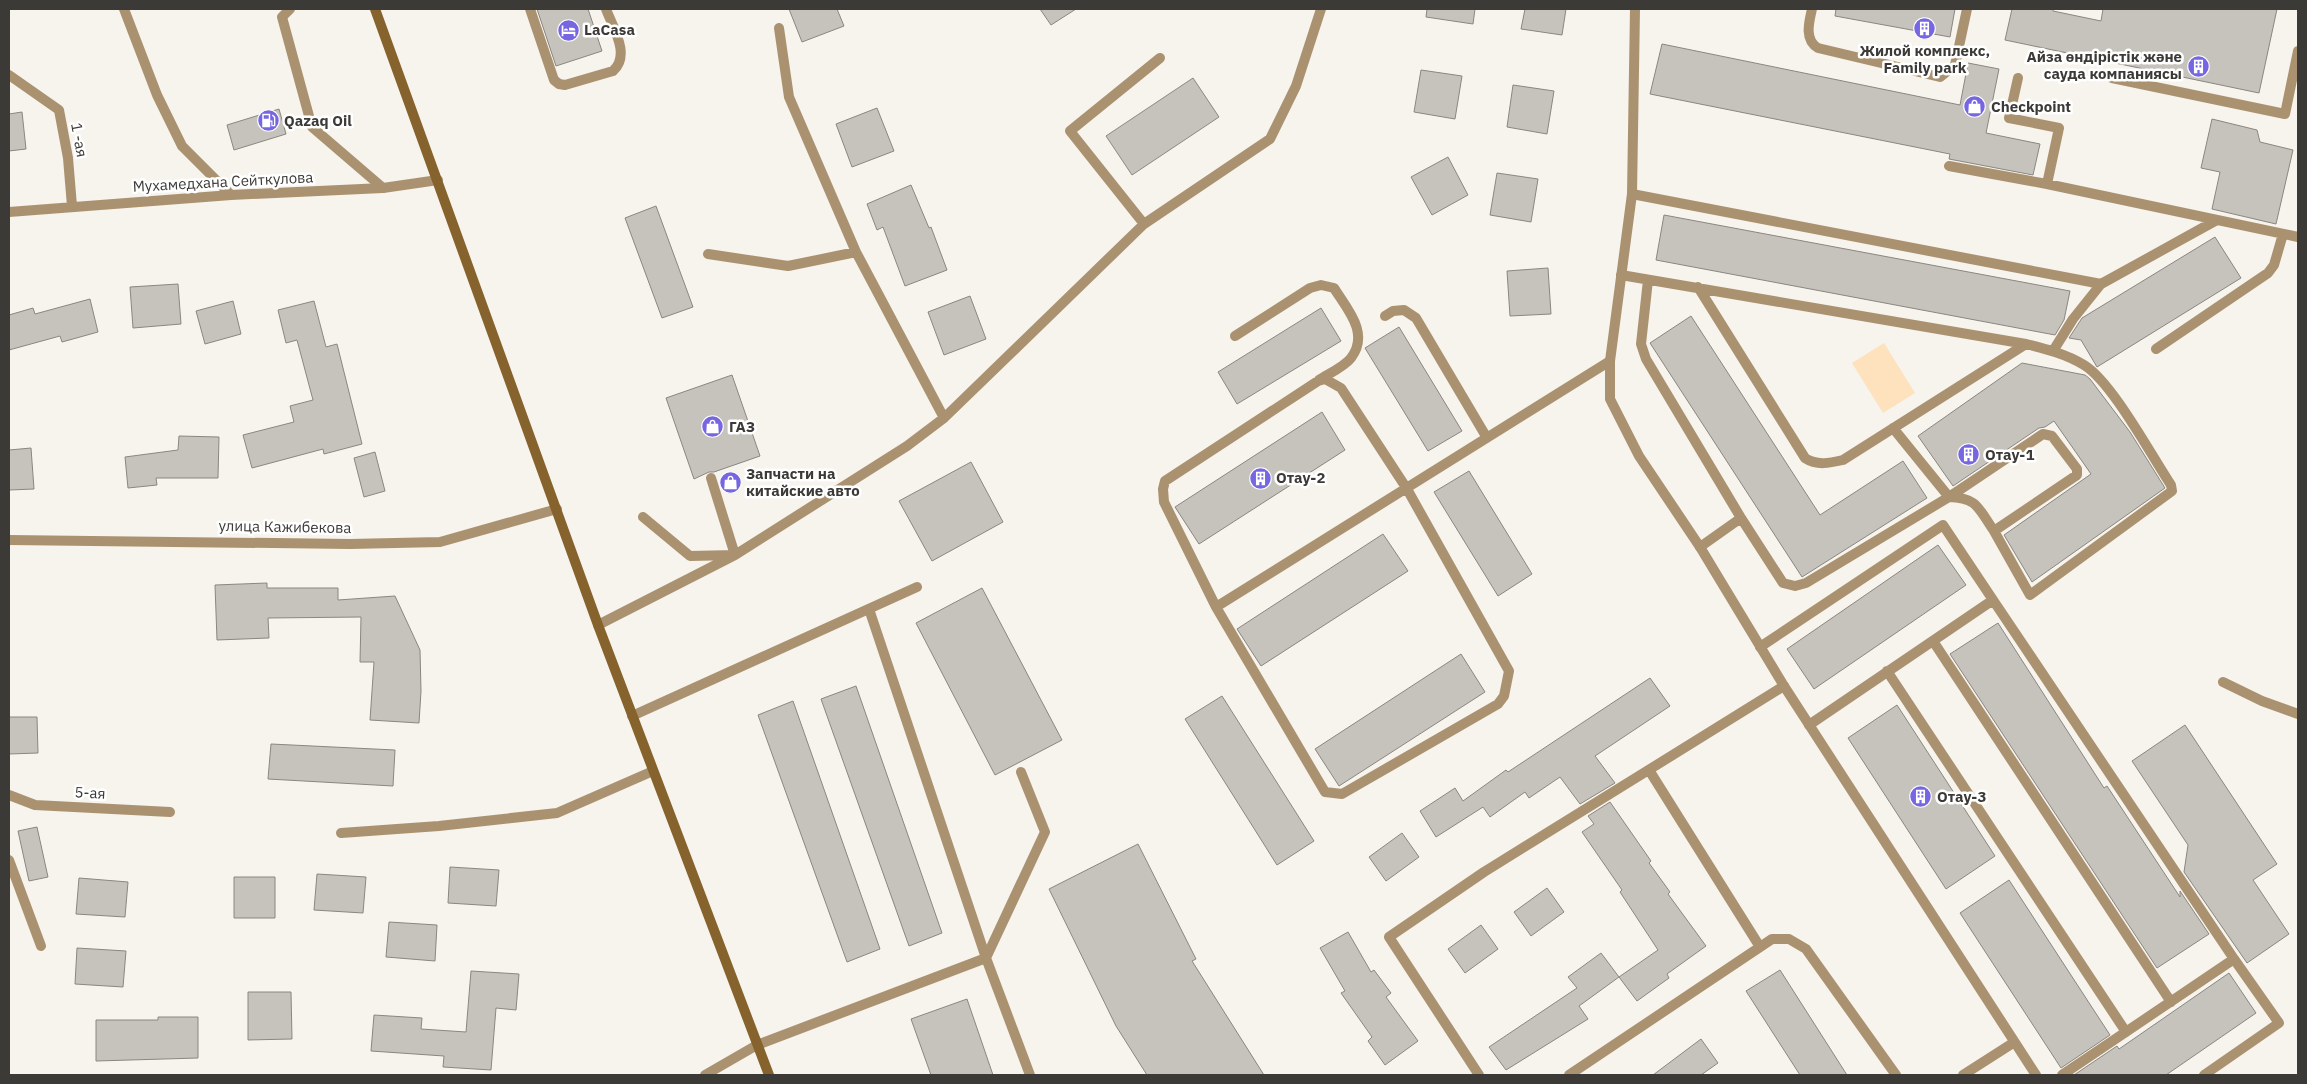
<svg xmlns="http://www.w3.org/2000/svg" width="2307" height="1084" viewBox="0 0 2307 1084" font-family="'IBM Plex Sans',sans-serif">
	<rect width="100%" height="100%" fill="#f7f3ed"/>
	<!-- green -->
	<path fill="#fde2bd" d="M1884,343L1915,393L1883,413L1852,363Z"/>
	<!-- building -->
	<path fill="#c6c2bc" stroke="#8a8681" d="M537,9H588L602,51L556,66Z
		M789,9H837L844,26L802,42Z
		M1040,9H1076L1051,25Z
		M1427,9H1475L1473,24L1426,17Z
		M1525,9H1566L1562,35L1521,29Z
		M1836,9H1955L1950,37L1835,16Z
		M2012,9H2053V11L2101,21L2103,9H2277L2259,93L2005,40Z
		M1662,44L1960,105L1968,63L1999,69L1986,133L2040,144L2033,175L1949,159L1950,154L1650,94Z
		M1421,70L1462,76L1455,119L1414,112Z
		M1193,78L1219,117L1132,175L1106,136Z
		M1513,85L1554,91L1547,134L1507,127Z
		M877,108L894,151L852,167L836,124Z
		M279,109L286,134L234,150L227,125Z
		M22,112L26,149L9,151V114Z
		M2212,119L2257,130L2260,142L2293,150L2276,224L2212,209L2220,172L2201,168Z
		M1448,157L1468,195L1432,215L1411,177Z
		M1497,173L1538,179L1531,222L1490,215Z
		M911,185L929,228L931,227L947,270L905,286L883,227L877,230L867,204Z
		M656,206L693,307L662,318L625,218Z
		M1664,215L2070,291L2064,320L2055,335L1656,260Z
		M2215,237L2241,278L2097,367L2081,340L2069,338L2082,318Z
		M1548,268L1551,314L1510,316L1507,271Z
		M178,284L181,324L133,328L130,287Z
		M970,296L986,339L944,355L928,312Z
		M90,299L98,332L62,342L60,336L9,350V315L33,308L35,314Z
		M233,301L241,334L205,344L196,311Z
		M314,301L326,347L337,344L362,444L324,454L323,449L252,468L243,435L294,422L290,406L313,400L297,340L286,343L278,310Z
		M1321,308L1341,341L1237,404L1218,372Z
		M1691,316L1820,515L1903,461L1927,498L1802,577L1650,343Z
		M1399,327L1462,431L1428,451L1365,348Z
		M2022,363L2085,375L2090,379L2130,432L2165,488L2032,582L2004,535L2091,474L2054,421L2045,427L2039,428L1953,486L1918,436Z
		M732,375L760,456L714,472H709L694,479L666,398Z
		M1322,412L1345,450L1199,544L1175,507Z
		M179,436L219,437L218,478H156L157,485L128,488L125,457L178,450Z
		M31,448L34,489L9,490V450Z
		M375,452L385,491L364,497L354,458Z
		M971,462L1003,522L932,561L899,501Z
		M1469,471L1532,574L1498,596L1434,492Z
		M1383,534L1408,571L1261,666L1237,629Z
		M1938,545L1966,585L1814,689L1787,649Z
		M267,583V588H338V600L395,596L420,650L421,691L419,723L370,720L374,662H360L361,617L268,618L269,638L217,640L215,585Z
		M982,588L1062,740L995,775L916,623Z
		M1998,623L2104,788L2107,786L2180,897V891L2209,934L2157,968L1950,654Z
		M1461,654L1485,692L1339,786L1315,749Z
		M1650,678L1670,706L1595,756L1615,783L1580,804L1560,777L1529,798L1525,792L1490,817L1483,807L1436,837L1420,811L1455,788L1463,801L1506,770L1508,772Z
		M856,686L942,933L909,946L821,699Z
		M1222,696L1314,841L1277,865L1185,719Z
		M793,701L880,949L847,962L758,715Z
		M1897,705L1995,856L1946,889L1848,738Z
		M9,717H37L38,753L9,754Z
		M2185,725L2277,864L2253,880L2289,934L2247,963L2184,872L2188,845L2132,761Z
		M271,744L395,750L393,786L268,779Z
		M1610,802L1651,861L1649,863L1670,892L1668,894L1706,946L1667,974L1669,978L1637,1001L1619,977L1658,950L1620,892L1622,890L1582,832L1594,824L1588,816Z
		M37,827L48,877L29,881L18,831Z
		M1402,833L1419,857L1386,881L1369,857Z
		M1138,844L1196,959L1192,961L1264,1075H1147L1116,1026L1049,889Z
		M450,867L499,870L496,906L448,903Z
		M317,874L366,877L363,913L314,910Z
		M234,877H275V918H234Z
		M79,878L128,882L125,917L76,914Z
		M2009,880L2110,1035L2061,1068L1960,913Z
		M1547,888L1564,912L1531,936L1514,912Z
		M389,922L437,925L435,961L386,957Z
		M1481,925L1498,949L1465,973L1448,949Z
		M1348,932L1371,972L1374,970L1391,993L1386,997L1418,1041L1385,1065L1368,1041L1372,1037L1341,993L1345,991L1320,948Z
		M77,948L126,951L123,987L75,984Z
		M1601,953L1619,977L1579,1006L1588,1019L1506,1070L1489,1047L1577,988L1568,977Z
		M1780,970L1847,1075H1800L1746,991Z
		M471,971L519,974L516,1010L496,1008L491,1070L443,1067L444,1056L371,1051L374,1015L422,1018L421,1029L466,1032Z
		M2229,973L2256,1013L2166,1075H2074L2117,1046L2119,1049Z
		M248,992H291L292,1039L248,1040Z
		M967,999L993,1075H931L911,1019Z
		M158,1017H198V1058L96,1061V1020H158Z
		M1701,1039L1718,1063L1701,1075H1653Z"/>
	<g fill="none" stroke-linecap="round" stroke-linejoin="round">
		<!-- service -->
		<path stroke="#aa9270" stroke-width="10" d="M290,9L282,17L312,127L383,188
			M530,9L554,80L559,84L565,85L613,71C631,55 613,28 606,9
			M1812,9C1809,22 1804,40 1818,48L1940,77L1955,65L1967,9
			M779,28L789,97L856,252L944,418
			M2018,78L2009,118L2059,128L2047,184L2298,237
			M2112,78L2285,114L2298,51
			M1949,166L2047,184
			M1632,194L2101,284
			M1144,224L1070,131L1160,58
			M708,254L788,266L856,252
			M1621,275L2026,344C2046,349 2066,354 2084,365C2112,382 2151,455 2171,485L2172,491L2030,595L1994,531L2077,475V469L2052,436L2043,434L1949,497L1893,428
			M1648,280L1641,344L1646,359L1741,518
			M1698,287L1805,458C1817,466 1830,463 1843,460L2026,344
			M1385,316L1393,311L1404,310L1416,318L1487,438
			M1235,336L1310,288L1321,285L1334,288C1347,309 1370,333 1351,358C1344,367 1328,374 1319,380
			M2156,349L2268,273L2274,265L2283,234
			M2053,351L2073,319L2101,284L2215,221
			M643,517L690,556L735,555L711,478
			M1700,547L1741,518L1783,583L1795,586L1806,583L1949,497C1978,498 1978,508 1994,531
			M1216,607L1164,502L1163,489L1165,481L1318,381L1325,379L1341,388L1407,489L1509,671L1504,696L1498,704L1342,794L1325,792L1216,607L1610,361
			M598,625L735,555L907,446L944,418L1144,224L1270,139L1296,86L1321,9
			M1933,641L2171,1002
			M1760,647L1943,525L1993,600
			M1887,671L2126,1032
			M2223,682L2262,701L2298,714
			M1809,725L1993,600L2234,959L2062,1075
			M1649,770L1760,947
			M341,833L439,826L557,813L653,771
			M1479,1075L1389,937L1484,872L1784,686
			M1569,1075L1772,939H1789L1806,949L1896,1075
			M1963,1075L2013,1043
			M2204,1075L2279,1023L2234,959"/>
		<!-- minor -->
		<path stroke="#aa9270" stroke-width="10" d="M124,9L157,95L182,146L231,195
			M1635,9L1632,194L1610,361V399L1639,456L1700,547L1784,686L2036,1075
			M9,75L59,110L68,158L72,206
			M9,212L231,195L383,188L438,180
			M9,540L350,544L440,542L557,509
			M869,609L986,958L1030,1075
			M632,716L917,587
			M9,795L35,805L170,812
			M9,860L41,946
			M705,1075L757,1045L986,958L1045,832L1021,772"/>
		<!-- secondary -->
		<path stroke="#86632d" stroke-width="10" d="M375,9L598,625L769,1075"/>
	</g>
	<!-- icons -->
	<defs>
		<symbol id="building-disc" viewBox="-11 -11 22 22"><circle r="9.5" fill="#7766e1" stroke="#fff"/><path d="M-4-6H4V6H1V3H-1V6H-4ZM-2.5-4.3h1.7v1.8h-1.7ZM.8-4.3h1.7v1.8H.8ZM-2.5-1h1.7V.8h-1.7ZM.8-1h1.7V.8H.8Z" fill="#fff"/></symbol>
		<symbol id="hotel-disc" viewBox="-11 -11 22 22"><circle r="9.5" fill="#7766e1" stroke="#fff"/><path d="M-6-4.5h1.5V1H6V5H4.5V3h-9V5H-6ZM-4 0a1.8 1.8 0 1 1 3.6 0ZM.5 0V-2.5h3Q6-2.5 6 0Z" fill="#fff"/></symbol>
		<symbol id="shop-disc" viewBox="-11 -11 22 22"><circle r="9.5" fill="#7766e1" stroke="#fff"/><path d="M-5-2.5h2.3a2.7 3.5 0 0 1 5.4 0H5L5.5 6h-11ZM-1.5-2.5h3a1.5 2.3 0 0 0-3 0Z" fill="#fff"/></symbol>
		<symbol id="fuel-disc" viewBox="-11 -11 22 22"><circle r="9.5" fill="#7766e1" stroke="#fff"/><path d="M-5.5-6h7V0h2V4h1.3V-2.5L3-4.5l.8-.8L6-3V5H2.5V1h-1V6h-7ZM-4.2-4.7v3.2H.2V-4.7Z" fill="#fff"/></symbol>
	</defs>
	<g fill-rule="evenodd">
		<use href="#building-disc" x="1912" y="16" width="25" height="25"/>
		<use href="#hotel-disc" x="556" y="18" width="25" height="25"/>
		<use href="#building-disc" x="2186" y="54" width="25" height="25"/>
		<use href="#shop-disc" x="1962" y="94" width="25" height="25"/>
		<use href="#fuel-disc" x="256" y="108" width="25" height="25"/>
		<use href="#shop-disc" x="700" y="414" width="25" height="25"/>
		<use href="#building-disc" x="1956" y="442" width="25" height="25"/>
		<use href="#building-disc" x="1248" y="466" width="25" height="25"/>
		<use href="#shop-disc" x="718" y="470" width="25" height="25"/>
		<use href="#building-disc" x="1908" y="784" width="25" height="25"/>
	</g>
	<g text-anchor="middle" stroke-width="5" stroke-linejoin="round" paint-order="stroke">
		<!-- poi labels -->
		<g font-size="15" font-weight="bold" fill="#3b3a37" stroke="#fff" text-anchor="start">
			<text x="584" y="35">LaCasa</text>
			<text x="1925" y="56" text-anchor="middle">Жилой комплекс,<tspan x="1925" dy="17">Family park</tspan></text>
			<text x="2182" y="62" text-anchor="end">Айза өндірістік және<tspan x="2182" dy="17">сауда компаниясы</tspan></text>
			<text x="1991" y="112">Checkpoint</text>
			<text x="284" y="126">Qazaq Oil</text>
			<text x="729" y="432">ГАЗ</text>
			<text x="1985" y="460">Отау-1</text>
			<text x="746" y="479">Запчасти на<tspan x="746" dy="17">китайские авто</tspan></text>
			<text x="1276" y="483">Отау-2</text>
			<text x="1937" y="802">Отау-3</text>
		</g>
		<!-- street labels -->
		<g font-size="15" fill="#3b3a37" stroke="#fff">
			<text transform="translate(79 140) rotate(80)" y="5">1 -ая</text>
			<text transform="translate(223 182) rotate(-3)" y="5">Мухамедхана Сейткулова</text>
			<text transform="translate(285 527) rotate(1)" y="5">улица Кажибекова</text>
			<text transform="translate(90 793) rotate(3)" y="5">5-ая</text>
		</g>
	</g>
	<!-- border -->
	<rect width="2307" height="1084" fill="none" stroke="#3b3a37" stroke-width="20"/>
</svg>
